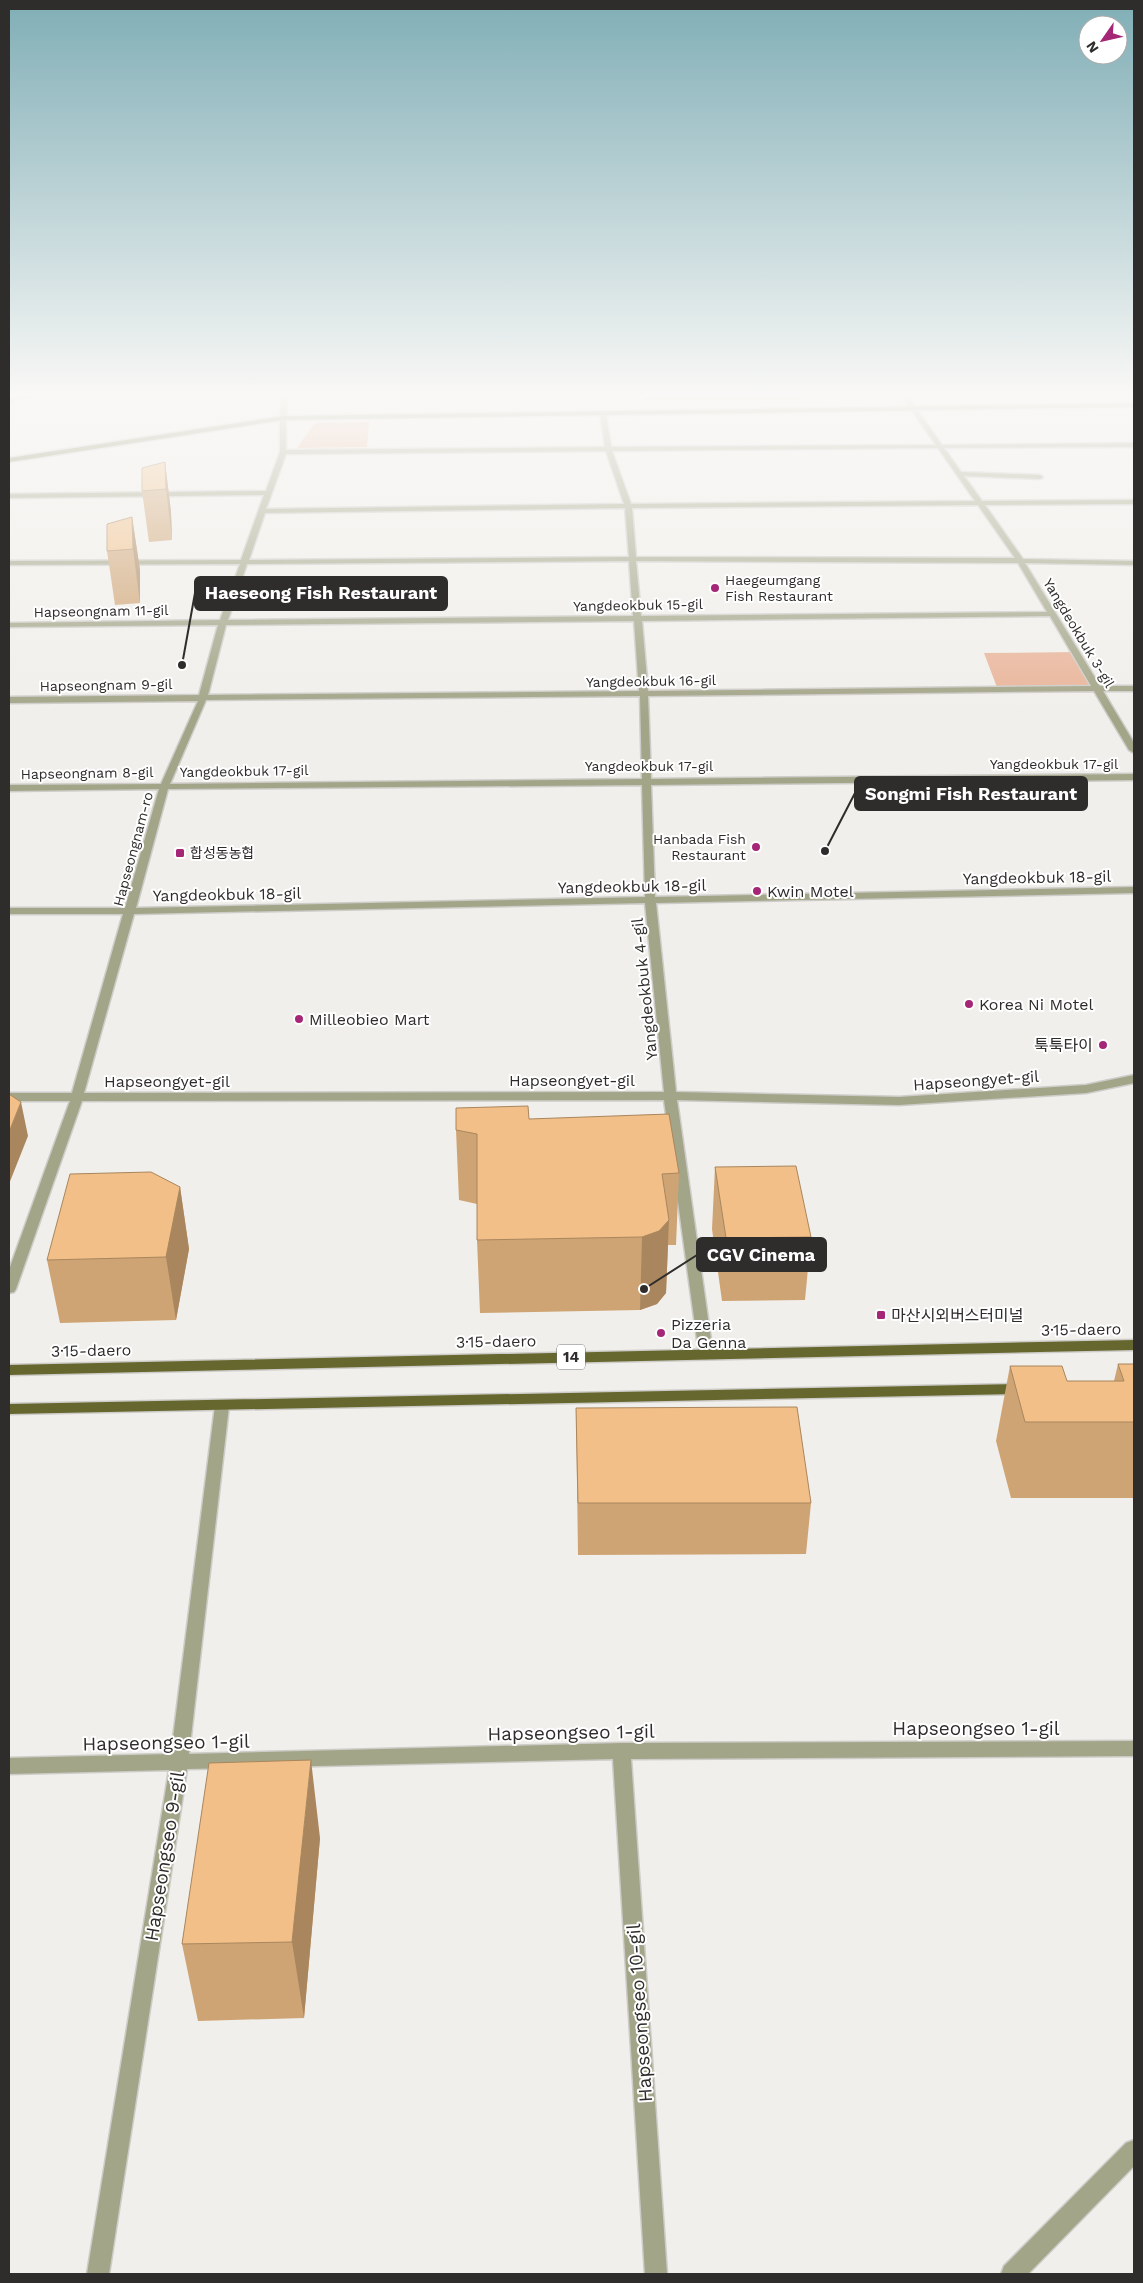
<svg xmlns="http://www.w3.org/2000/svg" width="1143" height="2283" viewBox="0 0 1143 2283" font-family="'Work Sans','Noto Sans KR',sans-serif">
	<rect width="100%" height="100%" fill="#f1efeb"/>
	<!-- green -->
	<path fill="#e9b499" d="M369,422L367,447L297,448L315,423Z
		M1076,652L1098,689L998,690L984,653Z"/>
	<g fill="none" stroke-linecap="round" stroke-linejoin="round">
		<defs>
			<path id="minor" d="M17,397H29L9,403V399Z
				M902,397H908L942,445L1134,443V447L944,448L961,472L1040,475L1043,477L1040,479L964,476L982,501L1134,500V504L985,505L1023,559L1134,561V565L1025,563L1100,686H1134V691H1103L1134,743V753L1129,750L1094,691L648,696L651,779L1134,774V780L651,785L655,897L1134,887V893L656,903L676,1092L899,1097L1086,1085L1134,1075V1083L1086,1093L899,1105L677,1100L713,1354L711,1357H701L699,1354L664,1100L82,1101L16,1289L14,1292L9,1293V1270L70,1101H9V1093H72L123,914H9V908H125L159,789L9,791V785L161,784L198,701L9,703V697L199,695L218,625L9,627V623L220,620L240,564L9,565V561L241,560L264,495L9,498V494L266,491L280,452V418L283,416L286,418V450L605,447L600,413L603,411L606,413L611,447L936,445ZM938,448L975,501L631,504L612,451ZM606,451L624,504L266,509L286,454ZM978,505L1015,558L636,557L632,508ZM625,508L629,557L249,560L265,513ZM629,561L633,616L228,620L247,564ZM636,561L1018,563L1047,612L641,616ZM1050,616L1091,686L648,691L642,621ZM634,621L639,691L208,695L226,625ZM640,696L642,779L170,784L206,700ZM642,785L645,897L136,908L168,789ZM645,903L664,1092L84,1093L134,914Z
				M222,1401L227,1402L229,1406L189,1754L622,1743L1134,1741V1756L631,1759L667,2274H645L613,1759L187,1769L109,2274H87L169,1770L9,1774V1758L171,1754L215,1406L217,1402Z
				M1134,2140V2166L1028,2274H1001L1004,2266L1126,2143Z"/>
			<path id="tertiary" d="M282,397H288L286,418L283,420L280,418Z"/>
			<path id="secondary" d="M1134,403V407L283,420L9,462V458L283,416Z"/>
			<path id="primary" d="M1134,1340V1350L9,1375V1365Z
				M1021,1384L1026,1385L1028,1389L1026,1393L1021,1394L9,1414V1404Z"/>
		</defs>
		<!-- minor casing -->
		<use href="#minor" stroke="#ceccc8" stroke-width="3"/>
		<!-- tertiary casing -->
		<use href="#tertiary" stroke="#ceccc8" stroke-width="3"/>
		<!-- secondary casing -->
		<use href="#secondary" stroke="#ceccc8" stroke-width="3"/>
		<!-- primary casing -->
		<use href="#primary" stroke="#ceccc8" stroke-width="3"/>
		<!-- minor -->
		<use href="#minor" fill="#a3a588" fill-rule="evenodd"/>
		<!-- tertiary -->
		<use href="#tertiary" fill="#a3a588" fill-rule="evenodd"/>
		<!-- secondary -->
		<use href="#secondary" fill="#7f8155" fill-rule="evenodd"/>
		<!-- primary -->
		<use href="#primary" fill="#65672f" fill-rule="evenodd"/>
	</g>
	<!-- wall -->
	<path fill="#cfa474" d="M645,397H804L803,400H645Z
		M165,462L171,512L172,540L149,542L142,491Z
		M132,517L140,570V603L115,605L107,551Z
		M529,1119L679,1173L676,1245H668L666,1293L657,1304L640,1310L480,1313L477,1240V1204L459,1200L456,1130Z
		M715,1167L811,1237L805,1300L722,1301L712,1229Z
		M180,1187L189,1249L176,1320L60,1323L47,1260Z
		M1118,1364H1134V1498H1011L996,1441L1010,1366L1067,1381H1114Z
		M576,1408L811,1503L806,1554L578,1555Z
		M320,1838L304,2018L198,2021L182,1944Z"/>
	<!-- shaded-wall -->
	<path fill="#a9865e" d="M165,462L171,512L172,540L166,489Z
		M132,517L140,570V603L133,549Z
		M21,1102L28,1136L9,1184V1132Z
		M180,1187L189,1249L176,1320L166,1257Z
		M669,1220L666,1293L657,1304L640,1310L642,1237Z
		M311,1760L320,1838L304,2018L292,1942Z"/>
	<!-- building -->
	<path fill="#f1bf87" stroke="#a9865e" d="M165,462L166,489L142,491V468Z
		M132,517L133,549L107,551V524Z
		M9,1094L21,1102L9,1132Z
		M528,1106L529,1119L669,1114L679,1173L662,1174L669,1220L659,1231L642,1237L477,1240V1134L456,1130V1108Z
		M796,1166L811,1237L726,1238L715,1167Z
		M151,1172L180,1187L166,1257L47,1260L70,1174Z
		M1118,1364H1134V1422H1025L1010,1366H1062L1067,1381H1124Z
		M797,1407L811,1503H578L576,1408Z
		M311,1760L292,1942L182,1944L209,1763Z"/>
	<!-- sky -->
	<linearGradient id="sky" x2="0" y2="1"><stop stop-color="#80aeb6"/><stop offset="0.55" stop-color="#f9f8f6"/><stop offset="1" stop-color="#f9f8f6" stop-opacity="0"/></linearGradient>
	<rect width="1143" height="717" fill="url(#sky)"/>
	<!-- markers -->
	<g fill="#a52677" stroke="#fff" stroke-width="2">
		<circle cx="715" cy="588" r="5"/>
		<circle cx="756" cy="847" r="5"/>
		<rect x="175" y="848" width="10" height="10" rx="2.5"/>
		<circle cx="757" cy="891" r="5"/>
		<circle cx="969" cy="1004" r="5"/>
		<circle cx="299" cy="1019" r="5"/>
		<circle cx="1103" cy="1045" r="5"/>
		<rect x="876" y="1310" width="10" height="10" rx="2.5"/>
		<circle cx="661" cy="1333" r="5"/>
	</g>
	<g text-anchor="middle" stroke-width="4" stroke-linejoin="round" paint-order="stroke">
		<!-- far-poi labels -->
		<g font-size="14" fill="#2e2d2b" stroke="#fff" text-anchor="start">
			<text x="725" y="585">Haegeumgang<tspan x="725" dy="16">Fish Restaurant</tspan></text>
			<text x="746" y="844" text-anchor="end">Hanbada Fish<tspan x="746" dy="16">Restaurant</tspan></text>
			<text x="190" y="858">합성동농협</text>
		</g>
		<!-- far-street labels -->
		<g font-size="14" fill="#2e2d2b" stroke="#fff">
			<text transform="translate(638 605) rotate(-1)" y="5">Yangdeokbuk 15-gil</text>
			<text transform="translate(101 611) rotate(-1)" y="5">Hapseongnam 11-gil</text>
			<text transform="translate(1079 633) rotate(59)" y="5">Yangdeokbuk 3-gil</text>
			<text transform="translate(651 681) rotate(-1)" y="5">Yangdeokbuk 16-gil</text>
			<text transform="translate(106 685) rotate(-1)" y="5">Hapseongnam 9-gil</text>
			<text x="1054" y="769">Yangdeokbuk 17-gil</text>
			<text x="649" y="771">Yangdeokbuk 17-gil</text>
			<text transform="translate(244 771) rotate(-1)" y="5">Yangdeokbuk 17-gil</text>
			<text transform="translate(87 773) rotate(-1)" y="5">Hapseongnam 8-gil</text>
			<text transform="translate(133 849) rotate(-75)" y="5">Hapseongnam-ro</text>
		</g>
		<!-- shield labels -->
		<rect fill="#fff" stroke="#6d6c6b" stroke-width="1" x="557" y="1344.5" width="28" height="25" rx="4"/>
		<g font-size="15" font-weight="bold" fill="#2e2d2b">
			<text x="571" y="1362">14</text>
		</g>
		<!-- street labels -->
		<g font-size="16" fill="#2e2d2b" stroke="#fff">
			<text transform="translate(1037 877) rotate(-1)" y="6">Yangdeokbuk 18-gil</text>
			<text transform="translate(632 886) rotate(-1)" y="6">Yangdeokbuk 18-gil</text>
			<text transform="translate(227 894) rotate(-1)" y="6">Yangdeokbuk 18-gil</text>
			<text transform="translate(644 989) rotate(-96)" y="6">Yangdeokbuk 4-gil</text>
			<text x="572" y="1086">Hapseongyet-gil</text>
			<text transform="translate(976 1080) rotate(-4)" y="6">Hapseongyet-gil</text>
			<text x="167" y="1087">Hapseongyet-gil</text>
			<text transform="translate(1081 1329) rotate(-1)" y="6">3·15-daero</text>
			<text transform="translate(496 1341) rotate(-1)" y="6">3·15-daero</text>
			<text transform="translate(91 1350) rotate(-1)" y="6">3·15-daero</text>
		</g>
		<!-- poi labels -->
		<g font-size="16" fill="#2e2d2b" stroke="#fff" text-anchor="start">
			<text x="767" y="897">Kwin Motel</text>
			<text x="979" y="1010">Korea Ni Motel</text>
			<text x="309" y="1025">Milleobieo Mart</text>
			<text x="1093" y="1051" text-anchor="end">툭툭타이</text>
			<text x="891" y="1321">마산시외버스터미널</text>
			<text x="671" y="1330">Pizzeria<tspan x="671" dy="18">Da Genna</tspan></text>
		</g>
		<!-- near-street labels -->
		<g font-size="19" fill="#2e2d2b" stroke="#fff">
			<text x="976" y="1735">Hapseongseo 1-gil</text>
			<text transform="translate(571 1732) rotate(-1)" y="7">Hapseongseo 1-gil</text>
			<text transform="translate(166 1742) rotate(-1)" y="7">Hapseongseo 1-gil</text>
			<text transform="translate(164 1856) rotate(-81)" y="7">Hapseongseo 9-gil</text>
			<text transform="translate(639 2013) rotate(-94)" y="7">Hapseongseo 10-gil</text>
		</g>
	</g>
	<!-- callouts -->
	<path fill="none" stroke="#2e2d2b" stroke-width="2" d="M182 665L195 593M825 851L855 793M644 1289L697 1255"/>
	<g fill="#2e2d2b" stroke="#fff" stroke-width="2">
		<circle cx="182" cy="665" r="5"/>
		<circle cx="825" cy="851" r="5"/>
		<circle cx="644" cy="1289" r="5"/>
	</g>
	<g fill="#2e2d2b" stroke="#2e2d2b" stroke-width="2">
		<rect x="195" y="577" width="252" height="33" rx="5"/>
		<rect x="855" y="777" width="232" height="33" rx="5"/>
		<rect x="697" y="1238" width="129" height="33" rx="5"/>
	</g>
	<g font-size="18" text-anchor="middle" font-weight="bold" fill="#fff">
		<text x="321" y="599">Haeseong Fish Restaurant</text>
		<text x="971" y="800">Songmi Fish Restaurant</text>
		<text x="761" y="1261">CGV Cinema</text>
	</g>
	<!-- border -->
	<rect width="1143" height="2283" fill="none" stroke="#2e2d2b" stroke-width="20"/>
	<!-- north arrow -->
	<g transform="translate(1103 40) rotate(236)"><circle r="24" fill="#ffffff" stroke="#ababaa"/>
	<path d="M0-4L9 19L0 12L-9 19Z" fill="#a52677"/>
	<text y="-8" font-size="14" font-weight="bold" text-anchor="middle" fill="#2e2d2b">N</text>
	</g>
</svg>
